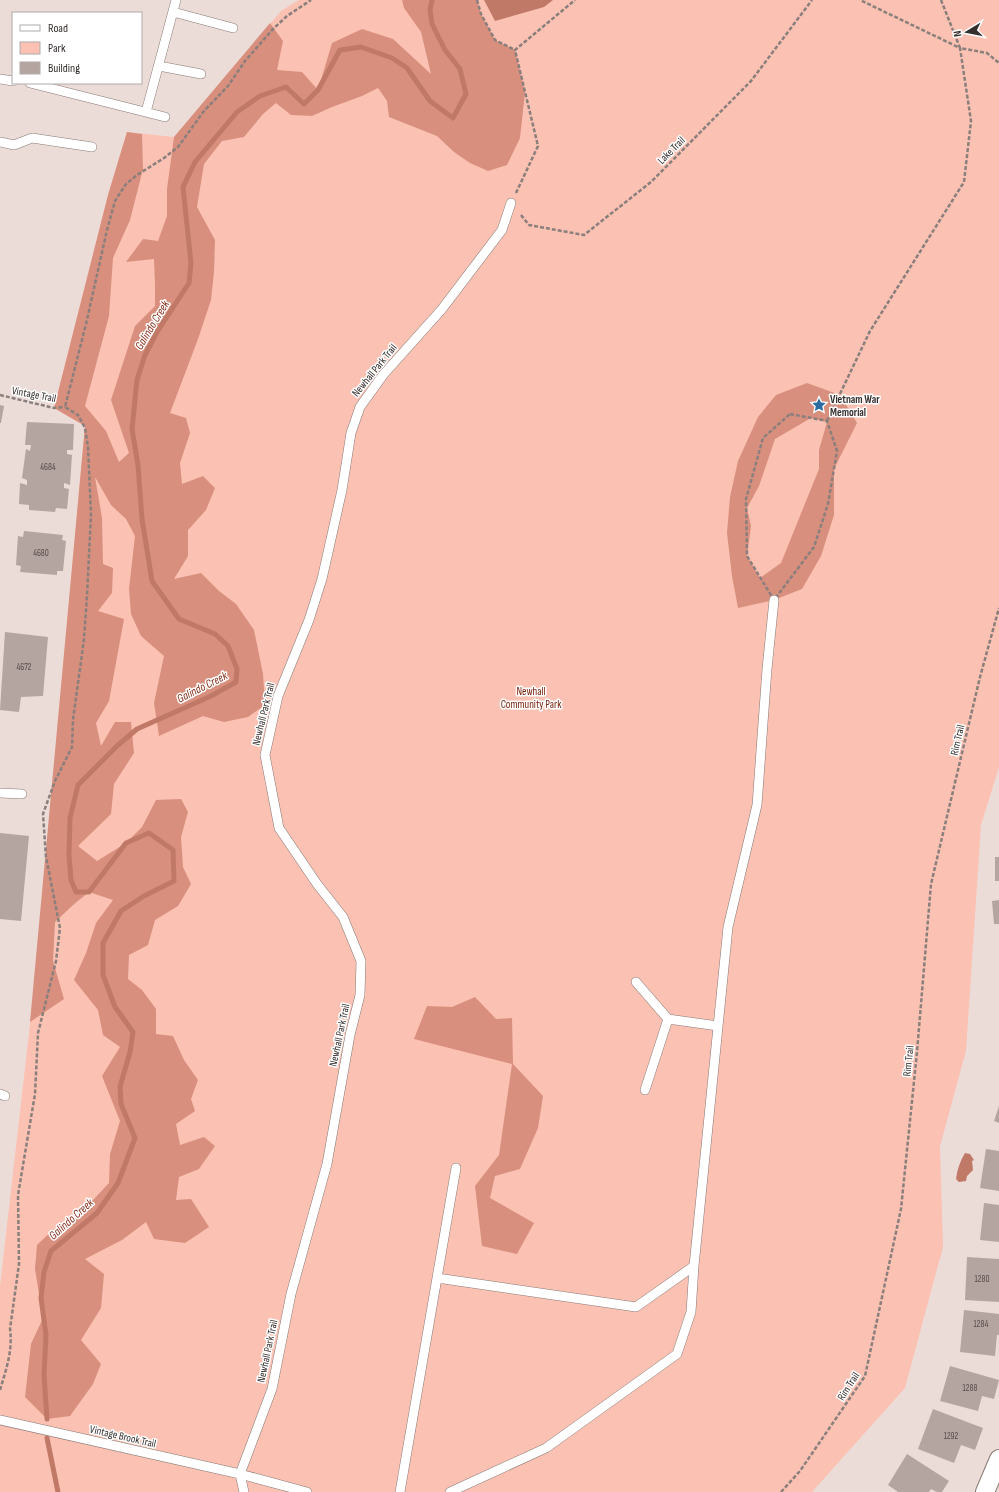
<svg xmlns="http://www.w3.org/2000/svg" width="999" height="1492" viewBox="0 0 999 1492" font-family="'Sofia Sans Condensed',sans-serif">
	<rect width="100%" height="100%" fill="#ecdcd8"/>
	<!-- green -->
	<path fill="#fbc1b2" d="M299,0H999V767L981,825L966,1051L940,1146L943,1247L905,1388L812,1492H0V1286L35,981L85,426L54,408L108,195L127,132L174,137L281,11Z"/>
	<!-- forest -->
	<path fill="#d98f7d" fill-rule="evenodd" d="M402,0H477L481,14L495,40L515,50L525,92L520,138L507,165L488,171L470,163L454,152L437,136L389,117L387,101L378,88L362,96L332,107L312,116L291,115L276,103L263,114L244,137L222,141L204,164L197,207L215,240L214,272L211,300L198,339L170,413L186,418L190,433L180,463L182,484L203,476L215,488L206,510L188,530V556L174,579L201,573L219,591L236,604L254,630L263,674L265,705L248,717L224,722L203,716L159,736L154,703L164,656L141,636L131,614L129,589L135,536L126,519L111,505L95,477L102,518L103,564L113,568L112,593L98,611L124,619L109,701L96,723L101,746L115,722H131L134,753L114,784L111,814L78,846L97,861L126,843L142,827L156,800L181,799L188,812L181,837L183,867L191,884L178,906L155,920L148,945L129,955L128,979L142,990L156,1009V1034L173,1036L184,1060L198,1080L191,1099L195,1111L176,1124L180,1145L204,1137L215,1146L199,1169L179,1177L176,1200L191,1199L209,1227L185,1243L154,1239L146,1222L122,1240L85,1259L104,1274L101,1308L81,1340L101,1364L93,1384L70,1416L47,1419L25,1397L31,1344L43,1318L35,1269L37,1245L53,1230L80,1214L109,1183L110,1154L120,1121L102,1076L120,1047L103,1035L98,1010L74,980L86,953L96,923L113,900L89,892L73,905L55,922L53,961L64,999L30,1022L85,426L54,408L108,195L127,132L142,134L143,169L130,220L113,258L109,316L85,406L106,431L119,462L129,453L111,400L135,326L155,306V284L154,259L126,262L143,239L158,241L167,216V189L174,137L270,23L283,41L277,70L302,72L318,90L332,43L362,29L393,39L431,74L421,32L404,8Z
		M807,383L840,395L857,423L834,469V515L821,556L802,589L774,600L738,608L732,576L727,533L730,497L738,461L758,417L776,395ZM811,418L827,422L819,450V469L781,563L760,578L747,556L751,526L747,508L759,486L775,439Z
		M475,997L496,1019L512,1018L513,1064L543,1096L538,1128L520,1169L495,1176L490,1198L534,1223L517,1254L482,1246L475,1186L499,1155L512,1064L414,1039L427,1006L452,1007Z"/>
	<!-- water -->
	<path fill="#c17967" d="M484,0H553L544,7L495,21Z
		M965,1153L970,1154L974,1160L972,1161L973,1170L967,1176L966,1181L959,1182L956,1179C957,1170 960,1161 965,1153Z"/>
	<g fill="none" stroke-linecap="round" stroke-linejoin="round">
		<!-- stream -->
		<path stroke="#c17967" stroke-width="5" d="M47,1419L44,1375L46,1335L41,1298L44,1272L51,1251L97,1213L118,1183L135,1138L121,1104L120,1087L130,1052L133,1032L115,1007L103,975V943L121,911L144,896L174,881L173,850L149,833L126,843L89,892H76L71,880L69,855L70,818L78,785L118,745L137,729L211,696L236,682L237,669L228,646L215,634L179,619L152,581L142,519L138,465L132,429L137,380L145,355L157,332L189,283L191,263L183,187L195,162L237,112L260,96L286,87L304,104L318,90L340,50L361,47L392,58L407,68L430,101L453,118L466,94L460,69L445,50L432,24L430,10L432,0
			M47,1438L58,1492"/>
	</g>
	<!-- building -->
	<path fill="#b4a5a1" d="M0,405L4,406L1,423H0Z
		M27,422L74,424L73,450H67V454L72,455L70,485L64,483V488L69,489L67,509L56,508L55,512L29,510V505L19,504L20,483L27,485V480L22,478L26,449L30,451L31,445H25Z
		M24,531L63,535L62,540L66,541L63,571H57V575L20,572L21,566L16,565L18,536L23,537Z
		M5,632L48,637L43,696L21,697L19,712L0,710Z
		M0,833L29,836L21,921L0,919Z
		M995,857H999V881H995Z
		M999,900V924H994L992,901Z
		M999,1106V1123L994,1121Z
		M986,1149L999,1151V1191L980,1188Z
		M984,1203L999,1205V1242L980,1240Z
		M967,1257L999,1259V1302L965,1300Z
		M964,1310L999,1314V1335H997L995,1356L960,1352Z
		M950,1366L999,1380L994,1399L982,1396L978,1411L940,1401Z
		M933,1409L983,1428L975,1450L961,1445L954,1463L918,1449Z
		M907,1454L949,1481L942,1492H937L931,1489L929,1492H898L888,1485Z"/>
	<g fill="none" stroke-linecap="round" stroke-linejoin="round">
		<defs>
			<path id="service" d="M173,12L233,28
				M159,66L201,74
				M0,79L13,81
				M30,83L165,117
				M146,112L176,0
				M0,142L14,145L32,138L92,147
				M0,793L22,794
				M636,982L668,1019
				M645,1090L668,1019L718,1026
				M0,1094L5,1096
				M437,1278L636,1307L694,1266
				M0,1420L240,1474L307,1492
				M244,1492L240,1474L272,1389L291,1294L327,1164L350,1035L360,995L361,961L343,917L317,884L279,828L265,755L278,696L309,620L322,579L342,490L351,433L360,407L383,375L442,309L502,230L511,203
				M400,1492L456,1168
				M450,1492L546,1448L677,1354L691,1312L694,1266L728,927L757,805L767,669L774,600"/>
			<path id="minor" d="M985,1492L999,1459"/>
		</defs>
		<!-- service casing -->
		<use href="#service" stroke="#877975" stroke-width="10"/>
		<!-- minor casing -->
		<use href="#minor" stroke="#877975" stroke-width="20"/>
		<!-- path -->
		<path stroke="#8a7f7d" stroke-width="2.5" stroke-dasharray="4 2" stroke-linecap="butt" d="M477,0L481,14L495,40L515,50
			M941,0L960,48L987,53L999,63
			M516,193L538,146L515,50L575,0
			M521,215L529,225L584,235L651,182L751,81L812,0
			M0,395L54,408L65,407
			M790,414L827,421L837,451L828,504L814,547L774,600L747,556L746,499L763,438Z
			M827,421L870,331L964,182L971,121L960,48L860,0
			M0,1390C6,1370 13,1350 10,1329L19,1264L18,1195L35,1094L38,1033L56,961L60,928L46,857L43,814L55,781L72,747L73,720L84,639L87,596L91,514L88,447L85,428L78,415L65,407L86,324L107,230L115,201L126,184L137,175L164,158L178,147L204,111L228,86L245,61L274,28L287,16L311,0
			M781,1492L800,1471L865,1376L901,1209L917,1052L931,884L980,677L999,608"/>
		<!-- service -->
		<use href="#service" stroke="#fff" stroke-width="9"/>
		<!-- minor -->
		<use href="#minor" stroke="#fff" stroke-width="18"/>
	</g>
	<!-- icons -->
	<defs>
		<symbol id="sight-bare" viewBox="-9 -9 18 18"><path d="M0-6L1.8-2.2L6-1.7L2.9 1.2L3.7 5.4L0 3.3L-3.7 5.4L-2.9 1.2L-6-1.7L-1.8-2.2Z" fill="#2b6da3" stroke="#fff" stroke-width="2.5" paint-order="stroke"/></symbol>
	</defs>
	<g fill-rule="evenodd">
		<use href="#sight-bare" x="809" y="395" width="20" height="20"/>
	</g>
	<g text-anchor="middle" stroke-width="3" stroke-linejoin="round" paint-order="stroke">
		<!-- number labels -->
		<g font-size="9" fill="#554c4a">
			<text x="48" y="470">4684</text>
			<text x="41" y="556">4680</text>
			<text x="24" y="670">4672</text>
			<text x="982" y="1282">1280</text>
			<text x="981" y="1327">1284</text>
			<text x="970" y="1391">1288</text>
			<text x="951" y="1439">1292</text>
		</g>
		<!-- street labels -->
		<g font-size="11" fill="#352f2d" stroke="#fff">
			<text transform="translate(671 150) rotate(-45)" y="4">Lake Trail</text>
			<text transform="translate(374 370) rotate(-51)" y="4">Newhall Park Trail</text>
			<text transform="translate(34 394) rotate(11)" y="4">Vintage Trail</text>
			<text transform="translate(263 714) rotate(-76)" y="4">Newhall Park Trail</text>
			<text transform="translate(957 740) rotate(-77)" y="4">Rim Trail</text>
			<text transform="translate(339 1035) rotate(-78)" y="4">Newhall Park Trail</text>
			<text transform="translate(908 1061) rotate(-84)" y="4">Rim Trail</text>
			<text transform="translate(267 1351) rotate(-78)" y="4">Newhall Park Trail</text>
			<text transform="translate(848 1386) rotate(-57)" y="4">Rim Trail</text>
			<text transform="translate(123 1436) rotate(13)" y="4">Vintage Brook Trail</text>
		</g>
		<!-- poi labels -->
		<g font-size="11" font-weight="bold" fill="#352f2d" stroke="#fff" text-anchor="start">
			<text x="830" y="403">Vietnam War<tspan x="830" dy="13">Memorial</tspan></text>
		</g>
		<!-- park labels -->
		<g font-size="11" fill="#7a230d" stroke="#fff">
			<text x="531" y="695">Newhall<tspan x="531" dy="13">Community Park</tspan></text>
		</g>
		<!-- water labels -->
		<g font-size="12" font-style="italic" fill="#852d18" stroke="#fff">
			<text transform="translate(152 325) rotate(-59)" y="4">Galindo Creek</text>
			<text transform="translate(202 687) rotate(-27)" y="4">Galindo Creek</text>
			<text transform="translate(71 1219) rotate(-42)" y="4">Galindo Creek</text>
		</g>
	</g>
	<!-- legend -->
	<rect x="12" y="12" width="130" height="72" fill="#ffffff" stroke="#aeacab"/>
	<rect x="20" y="25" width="20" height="6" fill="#ffffff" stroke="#aeacab"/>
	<text x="48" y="32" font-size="12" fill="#352f2d">Road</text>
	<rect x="20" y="42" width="20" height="12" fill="#fbc1b2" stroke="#aeacab"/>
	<text x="48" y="52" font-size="12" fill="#352f2d">Park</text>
	<rect x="20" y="62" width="20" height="12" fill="#b4a5a1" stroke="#aeacab"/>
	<text x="48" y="72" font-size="12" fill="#352f2d">Building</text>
	<!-- north arrow -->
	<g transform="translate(967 32) rotate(260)" stroke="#ffffff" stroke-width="3" paint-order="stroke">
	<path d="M0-3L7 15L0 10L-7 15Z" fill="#352f2d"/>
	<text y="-6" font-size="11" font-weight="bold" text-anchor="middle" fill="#352f2d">N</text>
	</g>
</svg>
